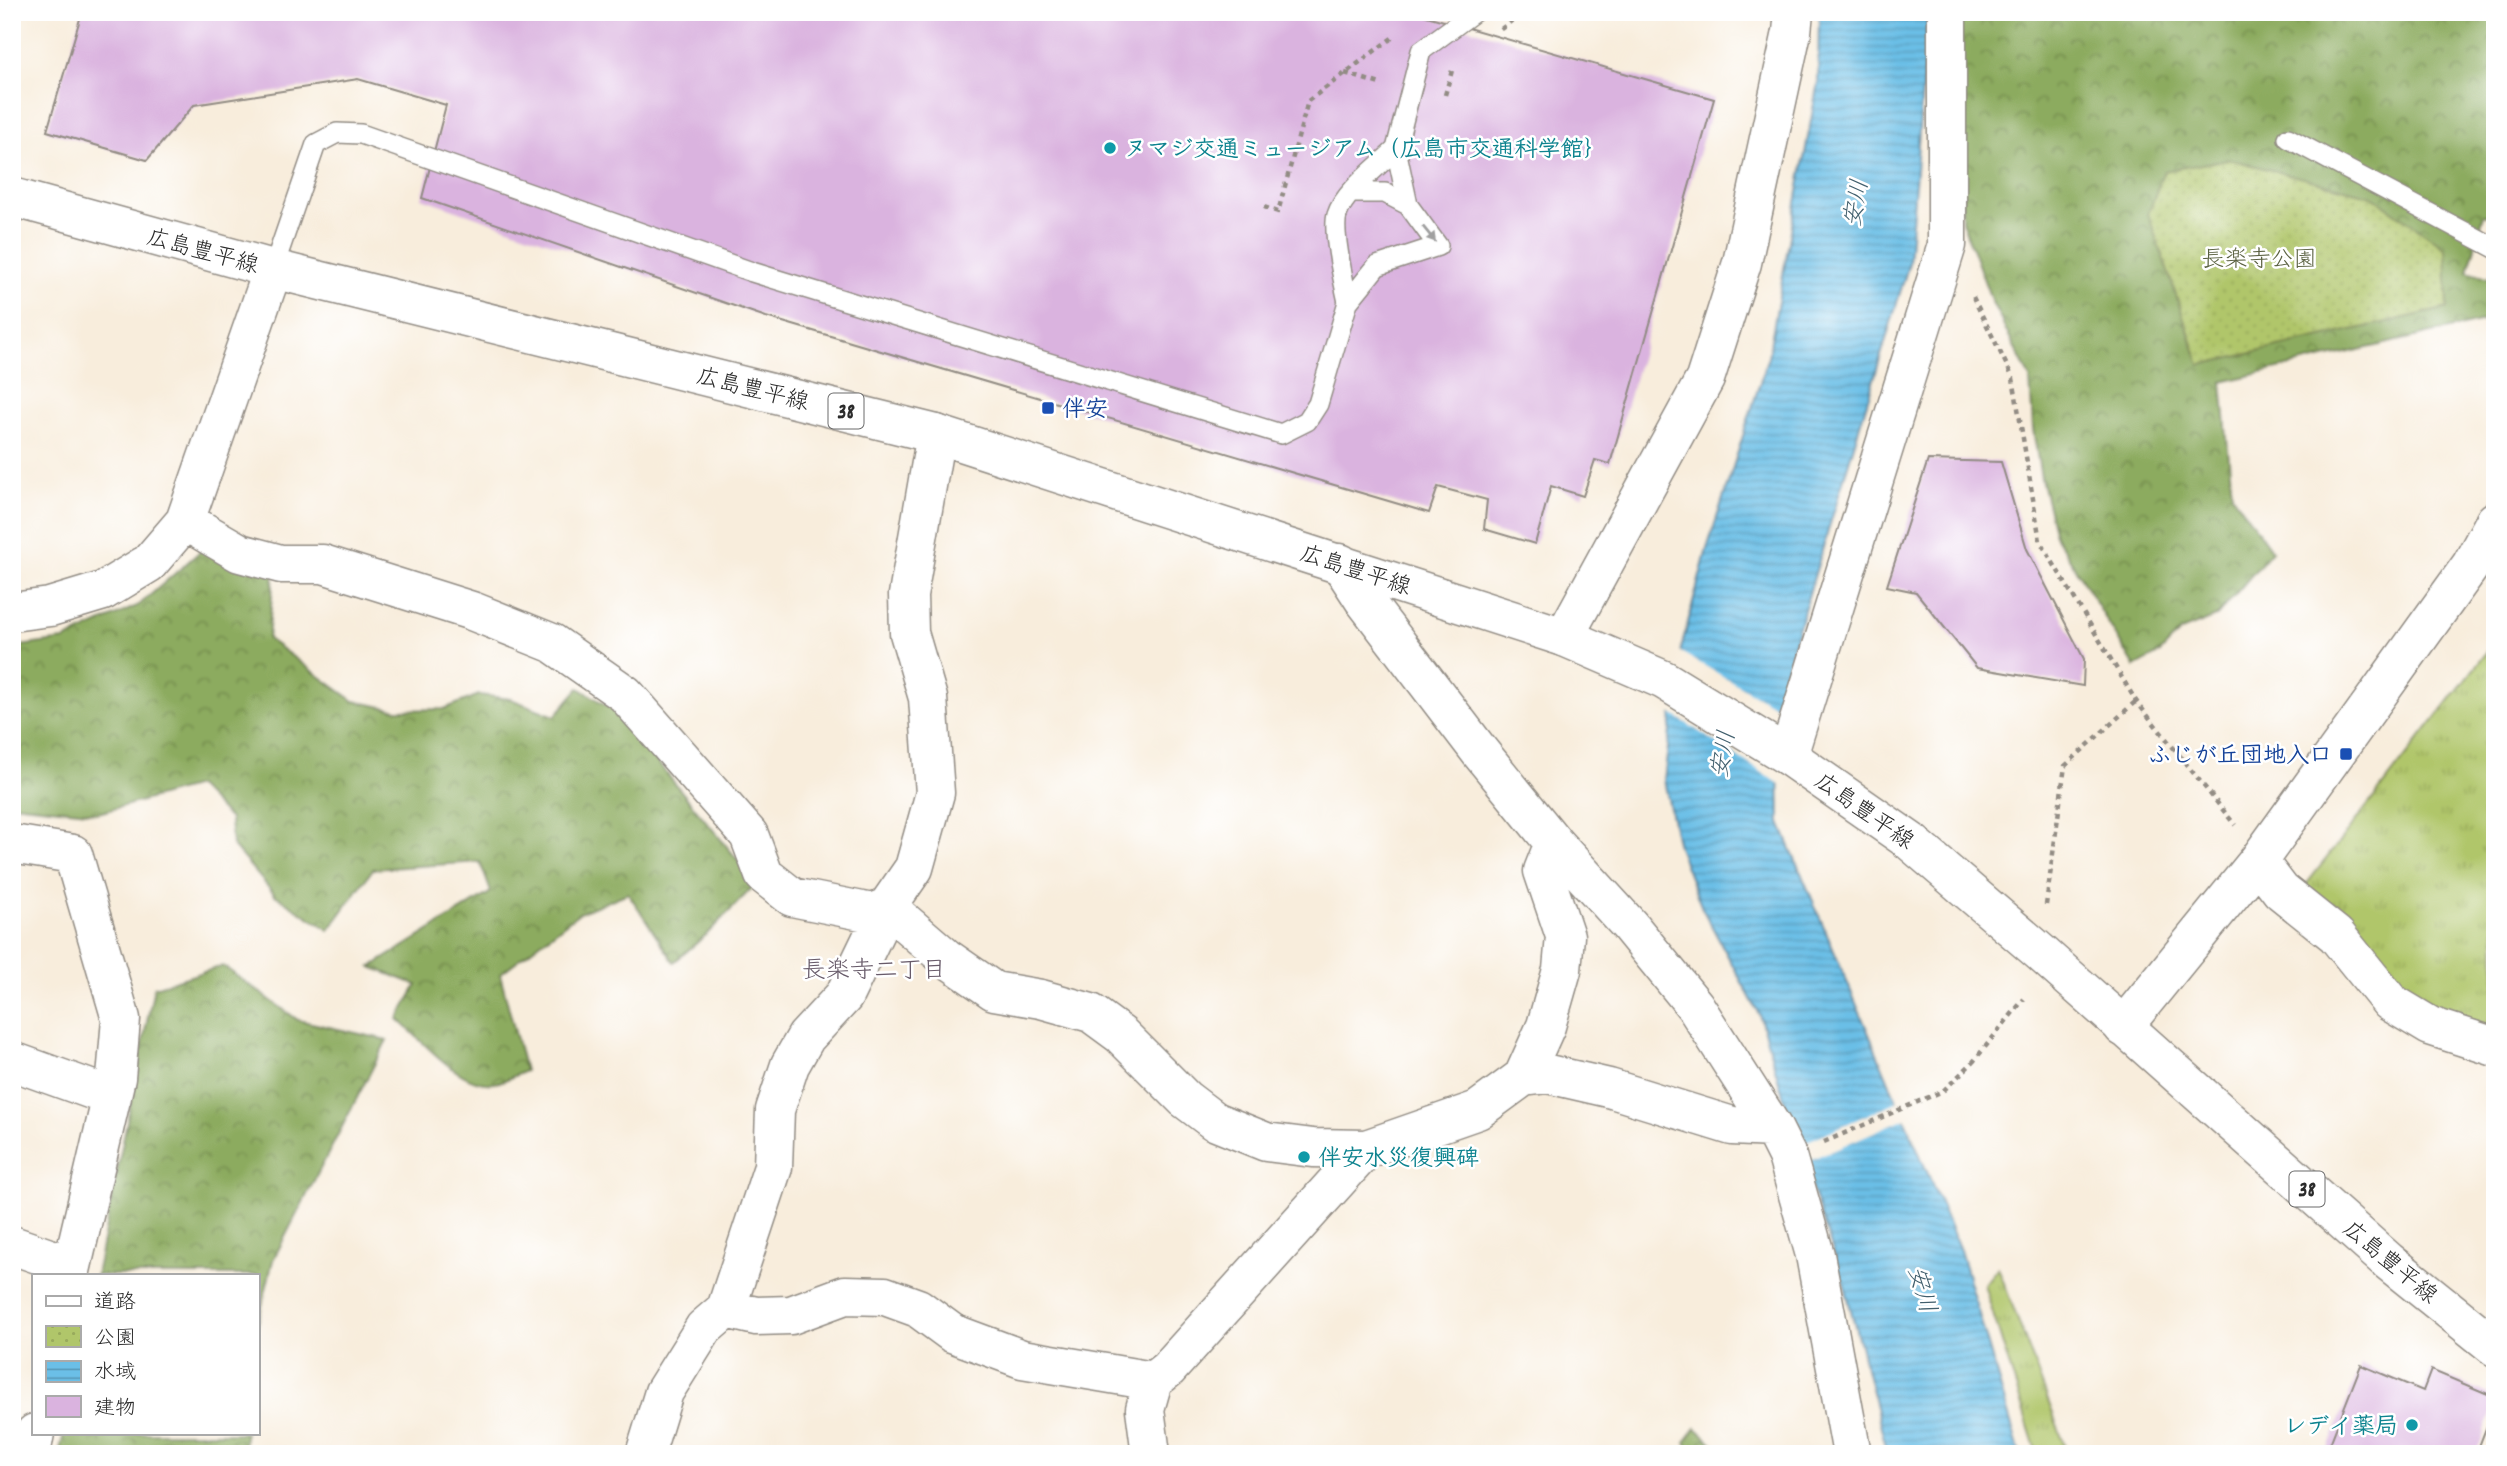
<svg xmlns="http://www.w3.org/2000/svg" width="2507" height="1466" viewBox="0 0 2507 1466" font-family="Dekko,'Klee One',sans-serif">
	<defs>
		<pattern id="grass-tufts" width="24" height="20" patternUnits="userSpaceOnUse" patternTransform="scale(1.75)"><rect width="24" height="20" fill="#b0c66a"/><path d="M3 7l-1-3M5 7V3M7 7l1-3M15 17l-1-3M17 17v-4M19 17l1-3" fill="none" stroke="#98aa5c"/></pattern>
		<pattern id="forest-crowns" width="20" height="18" patternUnits="userSpaceOnUse" patternTransform="scale(1.75)"><rect width="20" height="18" fill="#8cab5e"/><path d="M2 6a3 3 0 1 1 6 0M12 15a3 3 0 1 1 6 0" fill="none" stroke="#738b4e"/></pattern>
		<pattern id="park-dots" width="8" height="8" patternUnits="userSpaceOnUse" patternTransform="scale(1.75)"><rect width="8" height="8" fill="#b0c66a"/><path d="M2 2h.1M6 6h.1" fill="none" stroke="#98aa5c" stroke-width="1.8" stroke-linecap="round"/></pattern>
		<pattern id="water-rules" width="6" height="5" patternUnits="userSpaceOnUse" patternTransform="scale(1.75)"><rect width="6" height="5" fill="#6bbfe7"/><path d="M0 2.5h6" fill="none" stroke="#589bbb"/></pattern>
	</defs>
	<rect width="100%" height="100%" fill="#fff"/>
	<filter id="ink" filterUnits="userSpaceOnUse"><feTurbulence type="fractalNoise" baseFrequency=".0143" numOctaves="2"/><feDisplacementMap in="SourceGraphic" scale="14" xChannelSelector="R" yChannelSelector="G"/><feConvolveMatrix kernelMatrix="1 2 1 2 8 2 1 2 1" color-interpolation-filters="sRGB"/></filter>
	<filter id="wash" filterUnits="userSpaceOnUse"><feTurbulence type="fractalNoise" baseFrequency=".00686" numOctaves="4" result="noise"/><feDisplacementMap in="SourceGraphic" scale="28" xChannelSelector="R" yChannelSelector="G"/><feGaussianBlur stdDeviation="1.57" result="paint"/><feColorMatrix in="noise" values="0 0 0 0 0 0 0 0 0 0 0 0 0 0 0 0 0 1.4 0 .05"/><feComposite in="paint" operator="in"/></filter>
	<g filter="url(#wash)">
		<rect width="100%" height="100%" fill="#f8eddc"/>
		<!-- grass -->
		<path fill="url(#grass-tufts)" stroke="#6e784a" stroke-width="2" d="M2495,642V1028L2450,1017L2408,990L2371,944L2305,886Z
			M1998,1267L2068,1454H2037L1984,1285Z"/>
		<!-- forest -->
		<path fill="url(#forest-crowns)" stroke="#5c6b44" stroke-width="2" d="M1959,12H2495V218L2484,215L2468,271L2493,279L2488,320L2222,382L2232,494L2272,551L2216,617L2181,631L2160,653L2135,667L2055,535L2041,478L2033,429L2030,378L1992,302L1962,221Z
			M204,548L274,574L268,639L354,701L398,710L444,709L479,695L511,699L555,716L579,688L615,711L757,883L706,935L674,962L628,893L579,913L500,974L525,1071C516,1075 505,1081 495,1083C460,1088 422,1040 398,1019L417,985L371,967L491,892L480,862L373,869L329,930L275,895L232,845L230,819L197,786L98,813L12,804V647L64,640L139,605Z
			M223,966L298,1020L387,1040L273,1260L257,1327V1275H96L154,987Z
			M1696,1428L1725,1454H1694L1685,1442Z
			M64,1433H245L244,1454H59Z"/>
		<!-- park -->
		<path fill="url(#park-dots)" stroke="#6e784a" stroke-width="2" d="M2229,159L2372,196L2446,248L2448,308L2200,365L2148,214L2164,171Z"/>
		<!-- water -->
		<path fill="url(#water-rules)" stroke="#4b7589" stroke-width="2" d="M1819,12H1928L1909,263L1778,696L1780,823L1960,1250L2020,1454H1888L1845,1287L1803,1163L1759,1014L1702,908L1678,847L1664,780L1679,657L1707,549L1768,357L1818,82Z"/>
		<!-- pier -->
		<path fill="#f8eddc" d="M1677,650L1782,710L1783,786L1669,712Z
			M1901,1100L1908,1117L1803,1163L1796,1146Z"/>
		<g id="blocks">
			<!-- building -->
			<path fill="#dab3df" d="M82,12H1413L1714,99L1610,464L1595,460L1583,496L1551,486L1535,544L1484,529L1487,500L1438,487L1429,513L766,317L422,198L446,105L358,79L194,105L147,160L47,131Z
				M1928,460L2001,462L2027,549L2084,659L2083,686L1977,668L1916,592L1887,586Z
				M2361,1365L2423,1391L2431,1370L2495,1397V1405L2476,1454H2326Z"/>
		</g>
	</g>
	<g filter="url(#ink)">
		<use href="#blocks" fill-opacity="0" stroke="#928c84" stroke-width="2"/>
		<g fill="none" stroke-linecap="round" stroke-linejoin="round">
			<defs>
				<path id="service" d="M2288,138L2495,248
					M1351,193H1385L1408,205
					M273,269L316,144L337,133L361,134L752,272L1281,434L1307,421L1318,404L1348,302L1377,266L1438,246L1408,205L1396,149L1421,51L1474,12
					M1348,302C1344,283 1332,232 1337,215C1344,192 1379,166 1396,149"/>
				<path id="minor" d="M185,521L240,553L281,564H323L472,611L552,643L625,694L749,835L764,875L792,897L872,913L887,907L914,868L935,793L928,698L909,633L908,595L936,434
					M1340,563L1364,600L1480,752L1554,843L1629,925L1695,1006L1773,1128L1787,1156L1815,1255L1852,1454
					M12,612L50,607L103,591L149,563L185,521L273,269
					M1564,637L1705,379L1742,263L1792,32L1794,12
					M1788,756L1947,245V12
					M12,844L73,854L121,1019L116,1078L70,1275
					M2258,861L2281,891L2336,935L2390,1002L2430,1026L2495,1047
					M2123,1027L2258,861L2471,565L2495,521
					M12,1061L112,1097
					M1523,1077L1548,1074L1609,1088L1732,1126L1773,1128
					M12,1245L72,1266
					M726,1309L756,1316L791,1315L845,1295L885,1296L918,1308L952,1333L1022,1359L1153,1381
					M31,1454L35,1433
					M645,1454L664,1392L704,1328L726,1309L773,1167L775,1110L790,1065L806,1037L844,996L887,907L945,957L994,991L1041,999L1091,1013L1121,1035L1185,1099L1214,1121L1266,1142L1313,1148L1366,1149
					M1151,1454L1145,1409L1153,1381L1168,1369L1366,1149L1478,1110L1523,1077L1546,1026L1562,970L1565,936L1543,871L1554,843"/>
				<path id="primary" d="M12,197L273,269L936,434L1564,637L1664,680L1788,756L1910,841L2040,952L2388,1261L2495,1347"/>
			</defs>
			<!-- service casing -->
			<use href="#service" stroke="#928c84" stroke-width="22"/>
			<!-- minor casing -->
			<use href="#minor" stroke="#928c84" stroke-width="41"/>
			<!-- primary casing -->
			<use href="#primary" stroke="#928c84" stroke-width="41"/>
			<!-- path -->
			<path stroke="#928c84" stroke-width="4.5" stroke-dasharray="5 5" stroke-linecap="butt" d="M1501,29L1523,12
				M1345,73L1380,84
				M1445,95L1453,67
				M1264,207L1278,212L1308,101L1392,38
				M1973,297L2013,378L2040,541L2136,701L2235,825
				M2046,905L2065,766L2136,701
				M1824,1142L1943,1091L1973,1062L2024,999"/>
			<!-- service -->
			<use href="#service" stroke="#fff" stroke-width="19"/>
			<!-- minor -->
			<use href="#minor" stroke="#fff" stroke-width="38"/>
			<!-- primary -->
			<use href="#primary" stroke="#fff" stroke-width="38"/>
		</g>
		<!-- one-way arrows -->
		<defs><path id="oneway-solid" d="M-6-.8H1V-3.2L6.5 0L1 3.2V.8H-6Z" transform="scale(1.75)"/></defs>
		<use fill="#a0a0a0" href="#oneway-solid" transform="translate(1429 234) rotate(51)"/>
	</g>
	<!-- markers -->
	<g fill="#0f9aa8" stroke="#fff" stroke-width="2.5">
		<circle cx="1110" cy="148" r="7"/>
		<circle cx="1304" cy="1157" r="7"/>
		<circle cx="2412" cy="1425" r="7"/>
	</g>
	<g fill="#1a4fb4" stroke="#fff" stroke-width="2.5">
		<rect x="1041" y="401" width="14" height="14" rx="3.5"/>
		<rect x="2339" y="747" width="14" height="14" rx="3.5"/>
	</g>
	<g text-anchor="middle" stroke-width="5" stroke-linejoin="round" paint-order="stroke">
		<!-- shield labels -->
		<g fill="#fff" stroke="#6b6b6b" stroke-width="2">
			<rect x="828.5" y="393.5" width="35" height="35" rx="5"/>
			<rect x="2289.5" y="1171.5" width="35" height="35" rx="5"/>
		</g>
		<g font-size="21" font-weight="bold" fill="#2b2b2b">
			<text x="846" y="418">38</text>
			<text x="2307" y="1196">38</text>
		</g>
		<!-- culture labels -->
		<g font-size="23" font-weight="bold" fill="#0d838f" stroke="#fff" text-anchor="start">
			<text x="1124" y="156">ヌマジ交通ミュージアム（広島市交通科学館｝</text>
			<text x="1318" y="1165">伴安水災復興碑</text>
			<text x="2398" y="1433" text-anchor="end">レデイ薬局</text>
		</g>
		<!-- street labels -->
		<g font-size="23" fill="#2b2b2b" stroke="#fff">
			<text transform="translate(203 250) rotate(15)" y="8">広島豊平線</text>
			<text transform="translate(753 388) rotate(14)" y="8">広島豊平線</text>
			<text transform="translate(1356 569) rotate(18)" y="8">広島豊平線</text>
			<text transform="translate(1865 810) rotate(35)" y="8">広島豊平線</text>
			<text transform="translate(2391 1261) rotate(40)" y="8">広島豊平線</text>
		</g>
		<!-- park labels -->
		<g font-size="23" fill="#5a6141" stroke="#fff">
			<text x="2259" y="266">長楽寺公園</text>
		</g>
		<!-- transit labels -->
		<g font-size="23" font-weight="bold" fill="#164399" stroke="#fff" text-anchor="start">
			<text x="1062" y="416">伴安</text>
			<text x="2332" y="762" text-anchor="end">ふじが丘団地入口</text>
		</g>
		<!-- water labels -->
		<g font-size="24" font-style="italic" fill="#415f6d" stroke="#fff">
			<text transform="translate(1855 203) rotate(-80)" y="8">安川</text>
			<text transform="translate(1722 754) rotate(-80)" y="8">安川</text>
			<text transform="translate(1923 1289) rotate(74)" y="8">安川</text>
		</g>
		<!-- neighbourhood labels -->
		<g font-size="24" fill="#685b6a" stroke="#fff">
			<text x="874" y="977">長楽寺二丁目</text>
		</g>
	</g>
	<!-- margin -->
	<rect width="2507" height="1466" fill="none" stroke="#fff" stroke-width="42"/>
	<!-- legend -->
	<rect x="32" y="1274" width="228" height="161" fill="#ffffff" stroke="#aaaaaa" stroke-width="2"/>
	<rect x="46" y="1296" width="35" height="10" fill="#ffffff" stroke="#aaaaaa" stroke-width="2"/>
	<text x="94" y="1308" font-size="21" fill="#2b2b2b">道路</text>
	<rect x="46" y="1326" width="35" height="21" fill="url(#park-dots)" stroke="#aaaaaa" stroke-width="2"/>
	<text x="94" y="1344" font-size="21" fill="#2b2b2b">公園</text>
	<rect x="46" y="1361" width="35" height="21" fill="url(#water-rules)" stroke="#aaaaaa" stroke-width="2"/>
	<text x="94" y="1378" font-size="21" fill="#2b2b2b">水域</text>
	<rect x="46" y="1396" width="35" height="21" fill="#dab3df" stroke="#aaaaaa" stroke-width="2"/>
	<text x="94" y="1414" font-size="21" fill="#2b2b2b">建物</text>
</svg>
